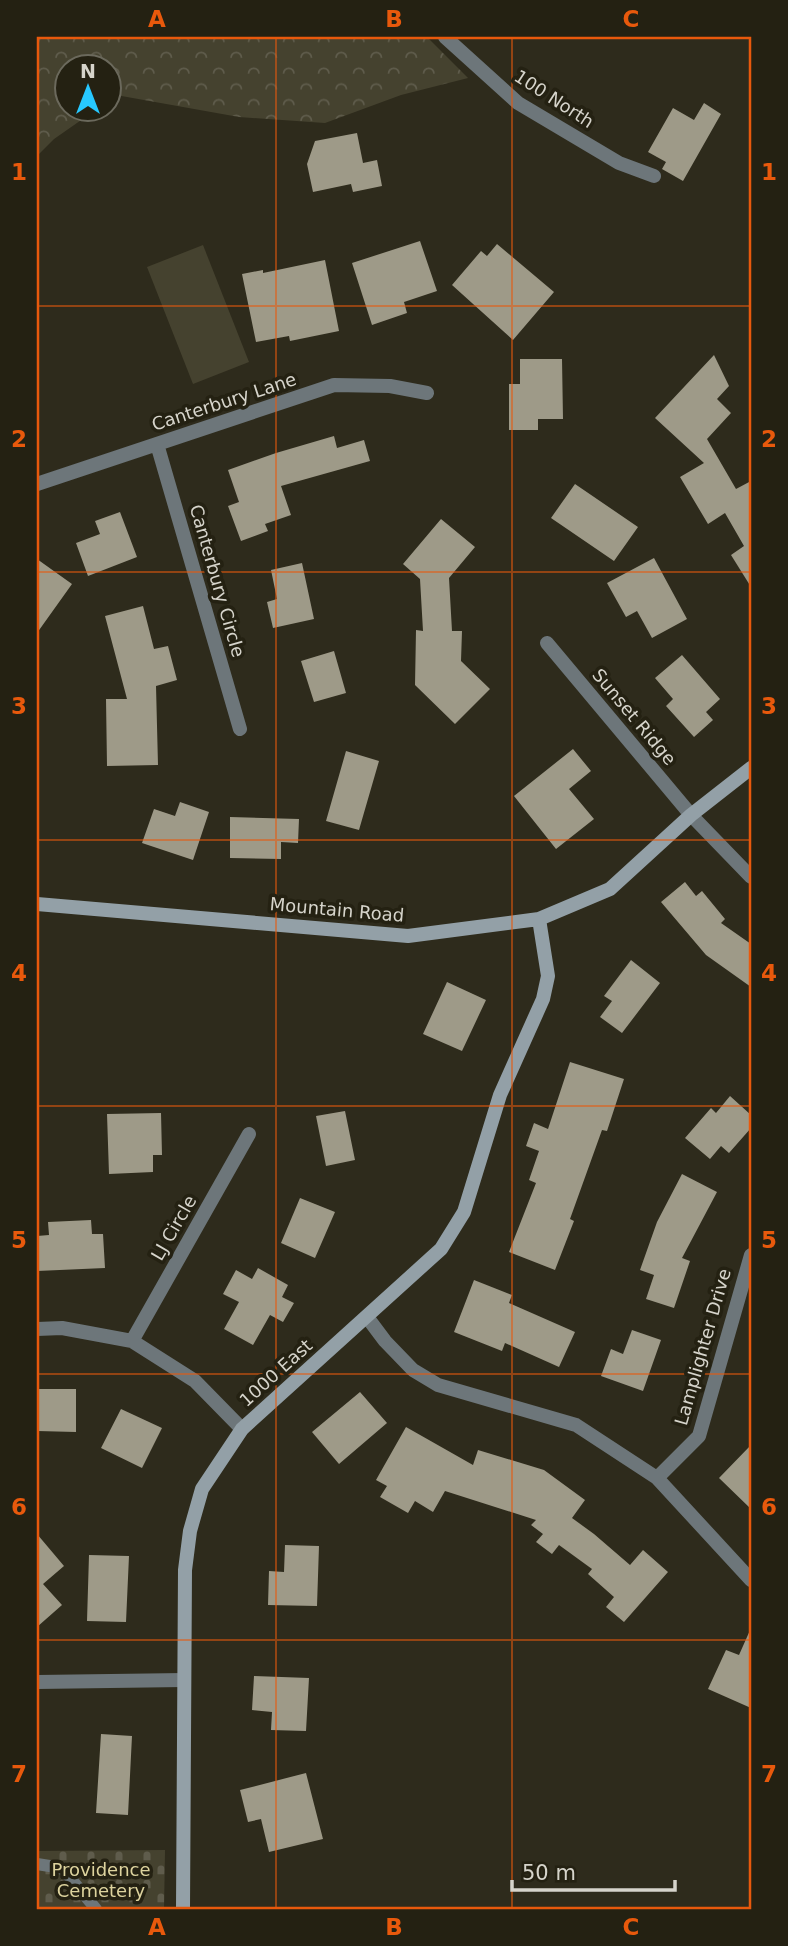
<svg xmlns="http://www.w3.org/2000/svg" width="788" height="1946" font-family="'DejaVu Sans',sans-serif">
  <defs>
    <pattern id="forest-crowns" width="20" height="18" patternUnits="userSpaceOnUse" patternTransform="scale(1.75)"><rect width="20" height="18" fill="#45422f"/><path d="M2 6a3 3 0 1 1 6 0M12 15a3 3 0 1 1 6 0" fill="none" stroke="#5f5c4c"/></pattern>
    <pattern id="cemetery-stones" width="16" height="16" patternUnits="userSpaceOnUse" patternTransform="scale(1.75)"><rect width="16" height="16" fill="#45422f"/><path d="M2 7V4a2 2 0 0 1 4 0v3zM10 15v-3a2 2 0 0 1 4 0v3z" fill="#5f5c4c"/></pattern>
  </defs>
  <rect width="100%" height="100%" fill="#2e2b1c"/>
  <!-- green -->
  <path fill="#45422f" d="M203 245 249 362 193 384 147 267Z"/>
  <!-- forest -->
  <path fill="url(#forest-crowns)" d="M37 37H427L468 78 401 95 325 123 239 117 116 95 109 100 108 66H66V108L97 109 54 139 37 156Z"/>
  <!-- cemetery -->
  <path fill="url(#cemetery-stones)" d="M165 1850 164 1909H37V1851Z"/>
  <!-- building -->
  <path fill="#9e9a88" d="M704 103 721 114 683 181 662 169 666 162 648 152 673 108 694 120Z
    M357 133 363 163 377 160 382 186 353 192 351 184 313 192 307 164 315 141Z
    M420 241 437 291 404 302 407 313 372 325 352 263Z
    M497 244 554 292 513 340 452 285 481 251 487 256Z
    M325 260 339 331 290 341 289 336 256 342 242 274 263 270V273Z
    M714 355 729 386 717 399 731 413 707 439 736 489 751 481V587L731 555 744 546 725 513 708 524 680 477 704 463 655 418Z
    M520 359H562L563 419H538V430H509V384H520Z
    M334 436 337 448 364 440 370 461 281 486 291 515 265 524 268 531 241 541 228 506 239 502 228 470 276 453Z
    M575 484 638 527 614 561 551 518Z
    M120 512 137 557 88 576 76 543 100 534 95 521Z
    M441 519 475 547 449 578 452 631H462L461 661 490 689 455 724 415 685 416 630 423 631 420 579 403 564Z
    M654 558 687 619 652 638 637 611 626 617 607 583Z
    M37 559 72 584 37 633Z
    M302 563 314 619 273 628 267 602 277 599 271 570Z
    M143 606 154 649 168 646 177 680 156 686 158 765 107 766 106 699H127L105 616Z
    M334 651 346 693 314 702 301 661Z
    M682 655 720 699 706 712 713 720 694 737 666 706 673 699 655 678Z
    M573 749 591 771 569 789 594 819 556 849 514 796Z
    M346 751 379 761 359 830 326 821Z
    M180 802 209 812 193 860 142 843 154 809 175 816Z
    M230 817 299 819 298 843 281 842V859L230 858Z
    M685 882 696 896 702 891 725 919 721 923 751 944V987L706 955 661 902Z
    M631 960 660 983 622 1033 600 1017 612 1001 604 996Z
    M447 982 486 1000 462 1051 423 1034Z
    M570 1062 624 1079 607 1131 602 1130 570 1219 574 1221 555 1270 509 1252 536 1183 529 1180 539 1151 526 1146 534 1123 548 1129Z
    M730 1096 751 1115V1128L729 1153 721 1146 710 1159 685 1138 711 1108 716 1113Z
    M345 1111 355 1160 326 1166 316 1116Z
    M161 1113 162 1155H153V1172L109 1174 107 1114Z
    M682 1174 717 1192 682 1258 690 1261 674 1308 646 1299 654 1275 640 1270 657 1222Z
    M300 1198 335 1212 315 1258 281 1243Z
    M91 1220 92 1234H103L105 1268 37 1271V1236L49 1235 48 1222Z
    M258 1268 288 1285 282 1297 294 1303 283 1322 270 1315 253 1345 224 1329 239 1302 223 1294 236 1270 252 1279Z
    M474 1280 512 1295 509 1303 575 1332 559 1367 505 1343 502 1351 454 1332Z
    M632 1330 661 1340 643 1391 601 1376 611 1349 623 1354Z
    M37 1389H76V1432L37 1431Z
    M360 1392 387 1423 339 1464 312 1432Z
    M121 1409 162 1428 142 1468 101 1448Z
    M406 1427 473 1465 478 1450 544 1470 585 1500 572 1518 594 1534 630 1565 643 1550 668 1572 624 1622 606 1607 614 1597 588 1574 592 1569 559 1545 552 1554 536 1542 543 1534 531 1525 536 1520 445 1491 433 1512 415 1501 408 1513 380 1497 387 1486 376 1480Z
    M751 1445V1509L719 1478Z
    M37 1534 64 1566 43 1584 62 1605 37 1627Z
    M285 1545 319 1546 317 1606 268 1605 269 1571 284 1572Z
    M89 1555 129 1556 126 1622 87 1621Z
    M751 1628V1708L708 1689 726 1650 739 1655Z
    M254 1676 309 1678 306 1731 271 1730 272 1712 252 1710Z
    M101 1734 132 1736 128 1815 96 1813Z
    M306 1773 323 1839 269 1852 261 1819 248 1822 240 1790Z"/>
  <g fill="none" stroke-linecap="round" stroke-linejoin="round">
    <!-- lane -->
    <path stroke="#6d767a" stroke-width="12" d="M37 1864 62 1868 96 1909"/>
    <!-- street -->
    <path stroke="#6d767a" stroke-width="14" d="M445 37 518 103 619 163 654 176
      M157 444 240 729
      M37 484 334 385 390 386 427 393
      M547 643 691 815 751 877
      M367 1317 385 1341 413 1370 438 1385 576 1425 657 1478 751 1580
      M37 1329 62 1328 132 1341 195 1381 242 1429
      M132 1341 249 1134
      M657 1478 699 1436 751 1255
      M37 1682 184 1680"/>
    <!-- secondary -->
    <path stroke="#93a0a7" stroke-width="14" d="M37 904 408 936 539 919 610 889 691 815 751 768
      M183 1909 185 1570 190 1531 202 1489 242 1429 441 1249 464 1212 500 1095 543 999 548 976 539 919"/>
  </g>
  <!-- grid -->
  <path fill="none" stroke="#e8590c" stroke-width="2" stroke-opacity="0.55" d="M276 37V1909M512 37V1909M37 306H751M37 572H751M37 840H751M37 1106H751M37 1374H751M37 1640H751"/>
  <g text-anchor="middle" stroke-width="7" stroke-linejoin="round" paint-order="stroke">
    <!-- street labels -->
    <g font-size="18" fill="#d6d4cb" stroke="#242112">
      <text transform="translate(554 99) rotate(33)" y="6">100 North</text>
      <text transform="translate(224 402) rotate(-18)" y="6">Canterbury Lane</text>
      <text transform="translate(217 581) rotate(74)" y="6">Canterbury Circle</text>
      <text transform="translate(634 717) rotate(50)" y="6">Sunset Ridge</text>
      <text transform="translate(337 910) rotate(5)" y="6">Mountain Road</text>
      <text transform="translate(174 1228) rotate(-60)" y="6">LJ Circle</text>
      <text transform="translate(703 1347) rotate(-74)" y="6">Lamplighter Drive</text>
      <text transform="translate(276 1373) rotate(-42)" y="6">1000 East</text>
    </g>
    <!-- park labels -->
    <g font-size="18" fill="#ddd39e" stroke="#242112">
      <text x="101" y="1876">Providence<tspan x="101" dy="21">Cemetery</tspan></text>
    </g>
  </g>
  <!-- border -->
  <rect width="788" height="1946" fill="none" stroke="#242112" stroke-width="77"/>
  <!-- north arrow -->
  <g transform="translate(88 88)"><circle r="33" fill="#242112" stroke="#6b695c" stroke-width="2"/>
  <path d="M0-5L12 26L0 18L-12 26Z" fill="#27c8ff"/>
  <text y="-10" font-size="19" font-weight="bold" text-anchor="middle" fill="#d6d4cb">N</text>
  </g>
  <!-- scale -->
  <path d="M512 1880v10h163v-10" fill="none" stroke="#d6d4cb" stroke-width="3.5"/>
  <text x="522" y="1880" font-size="21" fill="#d6d4cb" stroke="#242112" stroke-width="5" paint-order="stroke">50 m</text>
  <rect x="38" y="38" width="712" height="1870" fill="none" stroke="#e8590c" stroke-width="2.5"/>
  <g font-size="23" text-anchor="middle" font-weight="bold" fill="#e8590c">
    <text x="157" y="27">A</text>
    <text x="394" y="27">B</text>
    <text x="631" y="27">C</text>
    <text x="19" y="180">1</text>
    <text x="769" y="180">1</text>
    <text x="19" y="447">2</text>
    <text x="769" y="447">2</text>
    <text x="19" y="714">3</text>
    <text x="769" y="714">3</text>
    <text x="19" y="981">4</text>
    <text x="769" y="981">4</text>
    <text x="19" y="1248">5</text>
    <text x="769" y="1248">5</text>
    <text x="19" y="1515">6</text>
    <text x="769" y="1515">6</text>
    <text x="19" y="1782">7</text>
    <text x="769" y="1782">7</text>
    <text x="157" y="1935">A</text>
    <text x="394" y="1935">B</text>
    <text x="631" y="1935">C</text>
  </g>
</svg>
